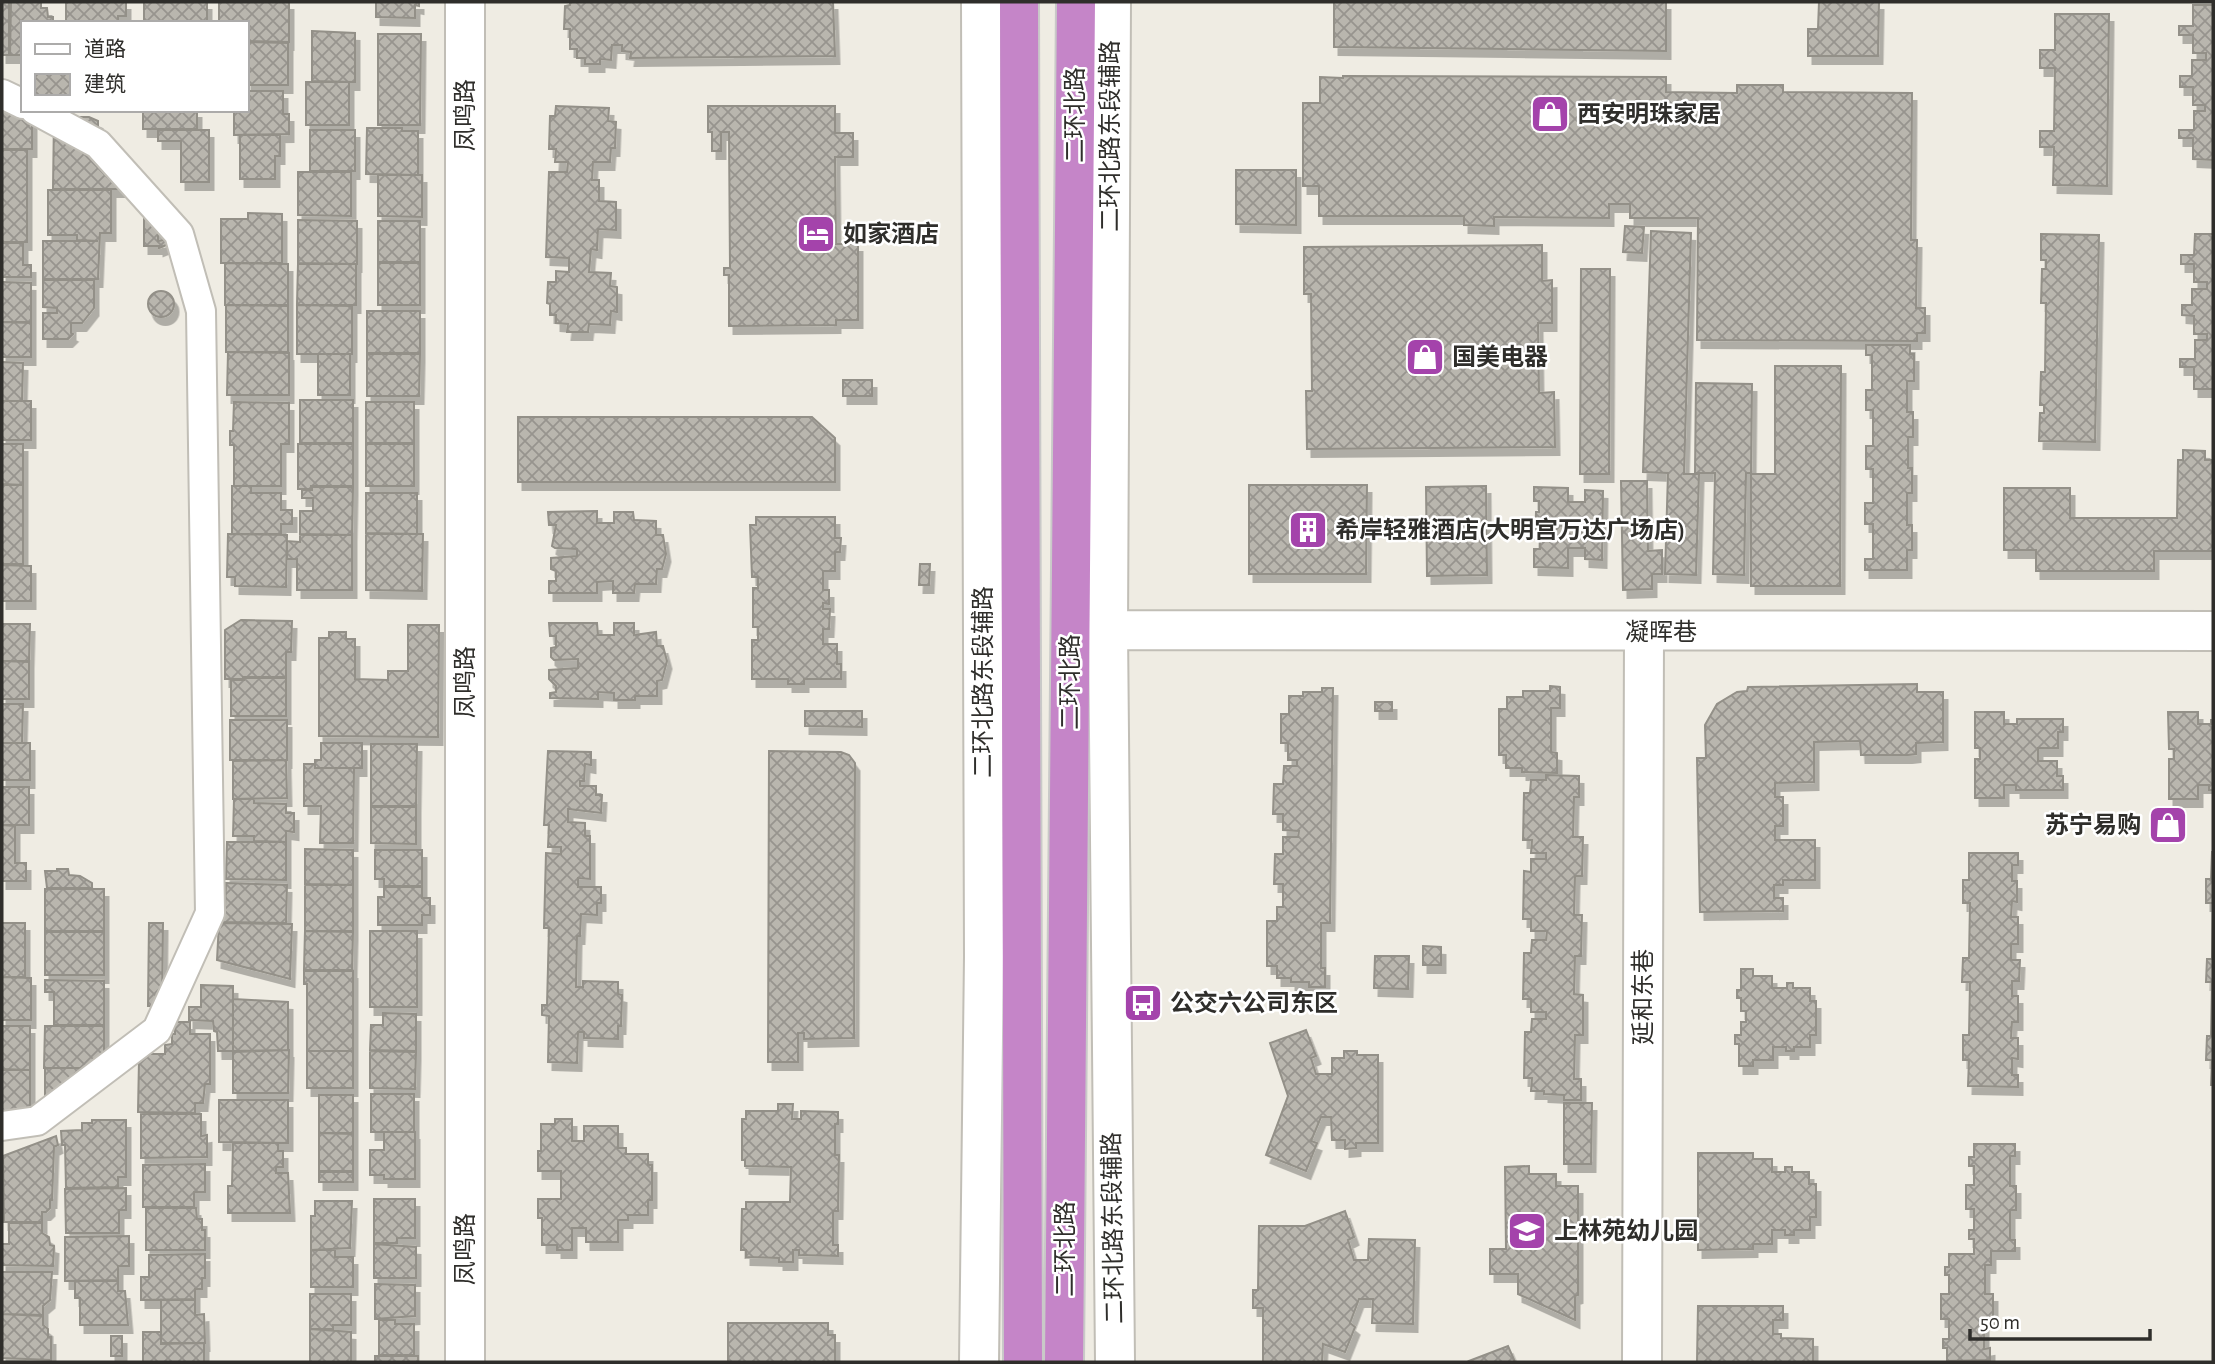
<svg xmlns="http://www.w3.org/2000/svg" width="2215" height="1364" font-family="'Alegreya Sans','Noto Sans SC',sans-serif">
  <defs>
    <pattern id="building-cross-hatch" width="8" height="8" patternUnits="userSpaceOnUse" patternTransform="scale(1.75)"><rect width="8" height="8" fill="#b9b6ae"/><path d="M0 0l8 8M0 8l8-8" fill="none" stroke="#97948e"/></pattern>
    <filter id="shadow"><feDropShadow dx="4.5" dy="8" stdDeviation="0" flood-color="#0004"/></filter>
  </defs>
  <rect width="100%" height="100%" fill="#efece3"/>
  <!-- building -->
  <path fill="url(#building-cross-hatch)" stroke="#939088" stroke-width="2" filter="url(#shadow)" d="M2 2H9V55H2Z
    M11 2H41V8H47L48 17H53V23H23V55H10Z
    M66 2H126V16H118V23H66Z
    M144 2H207V23H144Z
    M219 2H289V42L247 41V23H219Z
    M376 2H419V6L415 5V18L376 17Z
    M570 2H833L835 56 630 58 631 52 622 51V45H612L611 60 600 59V64H585V58H577V49H570V29H564L565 6 570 5Z
    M1334 2H1666V51L1334 47Z
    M1819 2H1879L1878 56H1808V29H1818Z
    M2193 5H2213V160L2193 159V138H2179V130H2194V111H2205V105H2193V87H2180V76H2192V60H2206V53H2193V35H2179V26H2193Z
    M2055 14H2109L2107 186 2053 185 2054 147H2040V131H2054L2055 68H2040V50H2055Z
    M312 31 355 33V82L312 81Z
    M378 34H421L420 125H378Z
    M247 42 288 43V85H247Z
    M1343 76 1666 77V92L1737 93V85H1783V92L1912 93 1911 240H1917L1916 308H1925V333H1917V341L1697 340 1698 218H1630V204H1609V218L1494 217V226L1464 225V216H1319V186H1303V103H1320V77L1343 78Z
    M306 82H349V125H306Z
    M2 88 32 110V149H2Z
    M247 91H283V114H289V134L234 135V110H247Z
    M556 106 609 108 608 121 616 122 615 148H611L610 162H593L592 180H599V201L616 202V230L598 229 597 250 591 249 589 272 611 273 610 286 617 287V312L611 311 610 325 589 324 588 332H567L568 324 556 323V315H550V304L547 303 548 282H556V271L569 272V258L546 257 549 172H567L568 162H555L556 149H549L550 116H555Z
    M708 106H835V133H853V157H835L836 244H858V320H836V325L729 326V275H724V268H730L729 132H721V151H712V132H708Z
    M143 110H197V129H143Z
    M54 117H89L98 121V147L122 189H53Z
    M367 128H402V131H418V175L366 174Z
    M158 130H209V182H181V141H158Z
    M310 130H355V171H310Z
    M240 135H280V156H275V179H240Z
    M2 150H27V242H2Z
    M1236 170H1296V225L1236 224Z
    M298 172H351V216L298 215Z
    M378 175H422V217L378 216Z
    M48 190H111V233H100L98 279H43V241H98L77 240V235H48Z
    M144 195 158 209V241L169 239V244L159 248V246H144Z
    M248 213 282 214V263H221V219H248Z
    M298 220 357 221V264L298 263Z
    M378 221H420V262H378Z
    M1625 226 1644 227 1642 253 1623 252Z
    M1651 231 1691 233 1684 474H1699L1696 575 1665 574 1668 473 1643 472Z
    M2041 234 2099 235 2095 442 2039 441 2040 413H2044V405H2040L2041 372H2045L2046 303H2041L2042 269H2046V260H2041Z
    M2195 234H2213V389H2194V367H2180V359H2195V340H2207V334H2194V316L2182 315V305H2192V289H2207V282H2194V264H2181V255H2194Z
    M2 243H23V265H31V277H2Z
    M1542 245V281L1552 280V323H1538L1539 393 1554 392 1555 447 1307 449 1306 391H1312L1311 294H1304V247Z
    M225 263 288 264V305H225Z
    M378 263H420V305H378Z
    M298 264H356V305H297Z
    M1581 269H1610L1609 474H1580Z
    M43 280H94V308L82 323H71V333L73 334 68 339H43V313H57V308L43 307Z
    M2 282 31 283V322H2Z
    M148 304a13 13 0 1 1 26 0a13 13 0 1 1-26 0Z
    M226 305 288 306V352H226Z
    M297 305 352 306V354H297Z
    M367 311H420V353H367Z
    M2 322 31 323V357H2Z
    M1866 345H1910V354H1914V381H1907V412H1913V437H1908V468H1912V493H1907V525H1912V550H1907V570H1865V559H1873V524H1865V503H1873V469H1866V446H1873V410H1866V390H1872V355H1866Z
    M228 352 289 353V395H227Z
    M318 354H350V395H318Z
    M367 354H420L419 396H367Z
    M2 362 23 363 22 401H2Z
    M1775 366H1841L1840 586H1751V474H1775Z
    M843 380H872V396H843Z
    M1696 383 1752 384 1751 473H1746L1744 575 1713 574 1715 473H1695Z
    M300 400H353V443H300Z
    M2 401H31V440H2Z
    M234 402 289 403V444H281V486H234V445H230V431H233Z
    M366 402H414V443H366Z
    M518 417H812L835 438V482H518Z
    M2 444H23V485L2 484Z
    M298 444H353V486H311V489H298Z
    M366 444H414V486H366Z
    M2183 450 2205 451V460H2213V551H2154V571H2036V550H2004V488H2070V518H2177L2178 460H2183Z
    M1621 481H1647L1648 551 1662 550V574H1652V589L1623 590Z
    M2 485H23V564H2Z
    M1249 485H1367L1366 574H1249Z
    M232 486H251V493H281V510H292V524H281V534H232Z
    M1486 486 1487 575 1427 576 1426 487Z
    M312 487H353L352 535 300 534V511H313V498H302V490H312Z
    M1534 487 1568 488V502H1585V490L1603 491 1602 560 1585 559V548H1568V568L1534 567V549H1540V540L1535 539 1536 512H1539V501H1534Z
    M366 493H417V534L366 533Z
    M597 511V523H614V512H633L634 520 656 521V535H663L666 554 662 569H657L656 584H635L634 593H613V581L597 582V593H549V581H556V571L551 569V558L577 556V549L555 548 552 546 556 525H549L548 512Z
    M756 517H835V538H841L840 552H835V571H823V590H829V604L823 603V609H830L829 629H823V644H837V664H841V679H804V684H788V679H752V640H758V627H753V588H758V577H752L750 525H756Z
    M228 534 287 535 286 587 235 586V577H227Z
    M366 534H423L422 591 366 590Z
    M300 535H352V590H297V559H287V541L300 542Z
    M920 564H930L929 585H919Z
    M2 565 31 566V601H2Z
    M241 620 292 621 291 652H286V677H243V679H225V630Z
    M549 623H597L598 635H614V623H634V635L656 632 657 646H663L667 661 662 680 657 681V696H635V700H614V693L598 692V699L550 698V693L556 692V686L549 679V670L578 668V659L554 660 551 657V648L556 647V636H550Z
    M2 624H30L29 661H2Z
    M408 625H439L438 737 319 736V638H329V632H346V639H355V679L388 680V671H408Z
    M2 661 29 662V699H2Z
    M244 678H286V716H231V680H244Z
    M1917 684V692H1943V742L1916 743V754L1908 755H1861L1860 741 1814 742V782L1775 783V797H1783V826H1775V840H1815V880H1783V885H1774V898H1783V911L1700 912 1697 758H1706L1705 725 1717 704 1737 692 1747 691 1748 687Z
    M1550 686 1560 687V708H1551V752L1557 753V773L1522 772V768H1506V755H1499V709H1507V697H1523V691H1550Z
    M1322 688H1333L1330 923H1321V968H1325V987H1309V982H1291V978H1277V966H1267V921H1277V907H1283V884H1274L1275 854H1283V837H1298L1299 831 1283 830V814H1273L1274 784H1283L1284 766H1297V760H1288V743H1281V714H1289V696H1303V692H1322Z
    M1375 702H1392V711H1375Z
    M2 704H23L22 743H2Z
    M805 711H862V727L805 726Z
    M1975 712H2004V724H2017V719H2063V732H2058V748H2038V761H2057V776H2063V790H2016V785H2004V798H1975V759H1980V748H1975Z
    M2168 712H2198V724H2211V720H2213V790H2209V785H2198V799H2169V759H2174V749H2169Z
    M230 720H287V760H230Z
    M2 743H30V780H2Z
    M321 743H362V768H315V760H321Z
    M371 744H417L416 806H371Z
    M548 751 591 752V765L585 764 584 781H580V786H596V795H602L601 813 568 809V822L585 823V836H590V879L578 878V887H601V903H597V915L581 914 580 936H577L576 987H583V981L618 982V994L622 995 621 1026H618V1039L584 1038V1032H578L577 1063 548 1062 549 1016 542 1015V1005H547L549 928H544L546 853 561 854V847H548L549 825H544Z
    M769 751 841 752 849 755 855 763 854 1038 804 1039V1033H798V1062H768Z
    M286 760 287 798 233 799V761Z
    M304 764H315V768H354L353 843H320L321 806H304Z
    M1546 775 1579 776V797H1574L1573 837H1583L1582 876H1575L1574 915H1582L1581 956H1575L1574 994 1583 995V1035H1575L1574 1079H1581V1100H1564V1095L1544 1094V1091H1531L1532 1078H1524L1525 1032H1531L1532 1019H1546V1012H1531V999H1523L1524 953H1531L1532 940H1546L1547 931H1531V919H1523L1524 871 1531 872V859H1546V853H1531L1532 840H1523L1524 793H1530L1531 780H1546Z
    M2 787H29V825H2Z
    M234 799H254V803L286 804V813H294V832L286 831V842L254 841V836H233Z
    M371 807H416V844L371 843Z
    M2 825 15 826V863H26V881H2Z
    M227 842H286V880L226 879Z
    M305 849 353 850V885L305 884Z
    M375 850H422V886H384V879H375Z
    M2212 852H2213V1085H2211L2212 1060H2206L2207 1036H2211L2212 982H2206L2207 959H2212L2213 903H2206V879H2211Z
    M1969 853H2018V865H2012V881H2017V902L2012 901 2011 917H2018V944H2011V960H2020L2019 981H2012V996H2018V1022H2012L2011 1038H2018V1059L2012 1058V1075H2018V1087L1968 1086 1969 1060H1963V1035H1969L1970 982H1962L1963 958H1969L1970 903H1963V880H1969Z
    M57 869H68L69 875 80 876 92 883V888H47L45 871H57Z
    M226 883 287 885 286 923 220 922 221 907H225Z
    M305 885H353V931H305Z
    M384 887H422V898H430V915H422V925H378V897H384Z
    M45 889H104V931H45Z
    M2 923H25V977H2Z
    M149 923H163L162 1006H148Z
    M219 923 292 924 290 979 217 960Z
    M305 931 353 932 352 970H304Z
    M370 931H417V1007H370Z
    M45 932H104V975H45Z
    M1423 946 1441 947V965H1423Z
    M1375 956H1409L1408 989 1374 988Z
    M1741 969H1753V976H1772V988H1787V983H1793V988H1810V1001H1816V1035H1810V1047H1794V1051H1786V1047H1773V1060H1753V1066H1739V1044H1735V1035H1741V1022H1746V1011H1741V998H1737V990H1741Z
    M304 971H353V1051H307V984H304Z
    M2 977 31 978V1020H2Z
    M45 980 104 981V1025H54V992H45Z
    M201 985 233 986V1051H218L217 1032 214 1031 213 1021 189 1020V1007H201Z
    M233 999 288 1002V1050L233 1051Z
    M383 1013 416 1014V1051L370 1050 371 1025H383Z
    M175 1022H190V1034H210V1084H205L203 1103H195V1113L138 1112 139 1060 144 1054H165V1045L172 1044V1034H175Z
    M2 1026H30V1070L2 1069Z
    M45 1026H104V1068H44Z
    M1306 1030 1316 1056 1311 1058 1316 1074H1332V1058H1344V1051H1357V1055H1378V1143H1356V1148L1345 1149V1140H1332L1331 1117H1321L1311 1141 1317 1143 1306 1171 1266 1155 1288 1096 1270 1043Z
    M289 1050 288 1093H233V1052Z
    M307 1051H353V1088H307Z
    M370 1051 416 1052 415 1089 370 1088Z
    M45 1068H96L45 1105Z
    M2 1070H30V1113L2 1129Z
    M371 1094H414V1132H371Z
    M319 1095H353V1133H319Z
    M219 1100H288V1143L219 1142Z
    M1564 1103H1592L1591 1164H1564Z
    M778 1104H793L792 1119H801V1111L838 1112V1124H835V1155H839L838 1211H833V1245H838V1256L799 1255V1250H793V1262H779V1258L746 1257V1250H741L742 1209H746V1202H790L791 1167 745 1166V1160H742V1119H746V1111H778Z
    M141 1114H201V1136L207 1135V1157L141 1158Z
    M555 1119H572V1141H584V1126H618V1148H626V1154H648V1165H652V1200H648V1215H628V1220H618V1242H586V1228H572V1250H557V1245H542V1218H538V1199H561V1171H538V1151H541V1124H555Z
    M92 1120H126V1177H118V1187L66 1188 65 1145H62L61 1131 82 1130V1123H92Z
    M384 1132H415V1179H384V1175H370V1150H384Z
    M319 1133 353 1134V1171H319Z
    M56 1136 58 1145 54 1147 52 1200H50V1208L46 1212H42V1222H4L3 1156Z
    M233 1143H278V1151H283V1167H276V1173H288L290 1213H228V1186H232Z
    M1974 1144H2015V1156H2010V1186H2016V1210H2010V1240H2015V1251H1991V1265H1985V1294H1993V1320H1984V1349L1990 1348V1360L1947 1361V1348H1943V1339H1949V1319H1941V1294H1949V1275H1945V1267H1949V1254H1974V1239H1969V1230H1974V1209H1966V1185H1974V1166H1969V1157H1974Z
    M1698 1153H1753V1159H1772V1172H1785V1167H1792V1172H1809V1184H1816V1217H1810V1230H1794V1235H1785V1230H1772V1244H1753V1249L1698 1250Z
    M205 1164V1192H194V1207H143V1165Z
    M1529 1166V1174H1556V1186H1578V1295L1575 1296V1320L1518 1294V1274H1490V1249H1506L1505 1167Z
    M319 1172H353V1182H319Z
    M126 1188V1210H119V1233H66L65 1189Z
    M374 1199H415V1238H397V1243H374Z
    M315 1201H352L350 1248 311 1250V1216H315Z
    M146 1208H196L197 1219H202V1230H205V1250H146Z
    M1345 1211 1354 1237 1348 1240 1354 1260H1368L1369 1239 1415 1240 1413 1324 1372 1323 1373 1299H1359L1350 1323 1355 1327 1345 1352 1323 1344 1322 1362H1263V1308H1253V1290H1258L1259 1226H1305Z
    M9 1223H42V1233L49 1237 50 1245 54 1246 53 1266 2 1265V1244H9Z
    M129 1236V1266H118V1280L65 1281V1237Z
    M374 1244 416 1247V1278H374Z
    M311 1250H335V1257H353V1287H311Z
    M205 1254V1278H202V1289H195V1299L141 1300V1277H149V1255Z
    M2 1272H52L50 1300 43 1306V1315L2 1314Z
    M75 1281H118V1291H125L128 1325H80V1298H75Z
    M375 1284 415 1285V1316L375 1319Z
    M310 1294H351V1325H333V1329H310Z
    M161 1300H195V1315L204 1314 205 1343H161Z
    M1698 1306H1783V1320H1773V1334H1781V1338L1813 1339V1362H1697Z
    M2 1314 43 1316V1325L48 1329V1337H51V1360L2 1358Z
    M379 1320H395V1324H414V1355H379Z
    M728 1323H828V1335H835V1362H728Z
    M310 1329 351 1332V1362H310Z
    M143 1332H161V1344L204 1343V1362H143Z
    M111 1336H122V1356H111Z
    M1508 1346 1515 1362H1470L1469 1361Z
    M375 1356H418V1362H375Z"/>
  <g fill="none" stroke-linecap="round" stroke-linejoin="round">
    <!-- street casing -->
    <g stroke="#c1beb6" stroke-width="32">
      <path id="street" d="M2 94 23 104
        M2 1126 37 1121 157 1030 210 913 201 311 179 234 98 144 35 110"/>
    </g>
    <!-- secondary casing -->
    <g stroke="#c1beb6" stroke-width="42">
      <path id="secondary" d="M1111 2 1108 630 1115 1362
        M1108 630 2213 631
        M465 1362V2
        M979 1362 984 957 981 2
        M1642 1362 1644 632"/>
    </g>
    <!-- highway casing -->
    <g stroke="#c9c9c8" stroke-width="42">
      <path id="highway" d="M1019 2 1023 1362
        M1064 1362 1076 2"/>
    </g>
    <!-- street -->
    <use href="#street" stroke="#fff" stroke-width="28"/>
    <!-- secondary -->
    <use href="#secondary" stroke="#fff" stroke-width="38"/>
    <!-- highway -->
    <use href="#highway" stroke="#c585c8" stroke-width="38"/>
  </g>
  <!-- icons -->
  <defs>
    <g id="shop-square" transform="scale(2.0125)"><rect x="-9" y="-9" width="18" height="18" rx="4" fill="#a443ab" stroke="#fff"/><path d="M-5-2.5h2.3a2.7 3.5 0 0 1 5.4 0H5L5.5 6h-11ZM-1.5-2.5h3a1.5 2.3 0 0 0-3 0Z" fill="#fff"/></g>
    <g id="hotel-square" transform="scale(2.0125)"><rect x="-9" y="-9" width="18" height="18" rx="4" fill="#a443ab" stroke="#fff"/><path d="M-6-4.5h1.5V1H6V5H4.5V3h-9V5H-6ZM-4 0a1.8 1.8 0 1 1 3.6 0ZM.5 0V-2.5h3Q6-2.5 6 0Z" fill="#fff"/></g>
    <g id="building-square" transform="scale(2.0125)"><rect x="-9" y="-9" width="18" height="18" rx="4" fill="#a443ab" stroke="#fff"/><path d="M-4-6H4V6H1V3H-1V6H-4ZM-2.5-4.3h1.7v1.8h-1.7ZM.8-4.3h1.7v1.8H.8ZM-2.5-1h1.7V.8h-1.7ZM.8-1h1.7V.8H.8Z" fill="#fff"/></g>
    <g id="bus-square" transform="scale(2.0125)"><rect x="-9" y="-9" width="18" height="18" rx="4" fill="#a443ab" stroke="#fff"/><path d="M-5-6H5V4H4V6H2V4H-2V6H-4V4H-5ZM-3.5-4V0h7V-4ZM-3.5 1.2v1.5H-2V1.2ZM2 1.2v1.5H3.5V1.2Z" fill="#fff"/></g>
    <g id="school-square" transform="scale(2.0125)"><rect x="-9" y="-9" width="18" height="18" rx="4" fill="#a443ab" stroke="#fff"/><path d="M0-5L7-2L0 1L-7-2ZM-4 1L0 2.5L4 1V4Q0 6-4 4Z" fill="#fff"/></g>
  </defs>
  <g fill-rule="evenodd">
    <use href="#shop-square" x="1550" y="114"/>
    <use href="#hotel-square" x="816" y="234"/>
    <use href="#shop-square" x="1425" y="357"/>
    <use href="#building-square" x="1308" y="530"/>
    <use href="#shop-square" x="2168" y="825"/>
    <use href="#bus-square" x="1143" y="1003"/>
    <use href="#school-square" x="1527" y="1231"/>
  </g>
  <g text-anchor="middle" stroke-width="5" stroke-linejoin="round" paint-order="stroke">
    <!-- poi labels -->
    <g font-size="24" font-weight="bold" fill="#2f2e2b" stroke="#fff" text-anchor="start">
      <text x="1577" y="122">西安明珠家居</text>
      <text x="843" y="242">如家酒店</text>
      <text x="1452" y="365">国美电器</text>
      <text x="1335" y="538">希岸轻雅酒店(大明宫万达广场店)</text>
      <text x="2141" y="833" text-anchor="end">苏宁易购</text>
      <text x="1170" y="1011">公交六公司东区</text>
      <text x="1554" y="1239">上林苑幼儿园</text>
    </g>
    <!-- street labels -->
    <g font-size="24" fill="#2f2e2b" stroke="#fff">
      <text transform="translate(465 115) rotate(-90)" y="8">凤鸣路</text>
      <text transform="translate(1075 115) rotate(-90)" y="8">二环北路</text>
      <text transform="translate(1110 136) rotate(-90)" y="8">二环北路东段辅路</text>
      <text x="1661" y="640">凝晖巷</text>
      <text transform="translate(465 682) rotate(-90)" y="8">凤鸣路</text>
      <text transform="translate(983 682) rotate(-90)" y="8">二环北路东段辅路</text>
      <text transform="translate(1070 682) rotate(-90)" y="8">二环北路</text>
      <text transform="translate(1643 997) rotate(-90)" y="8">延和东巷</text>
      <text transform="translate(1113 1228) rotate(-91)" y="8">二环北路东段辅路</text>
      <text transform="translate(465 1249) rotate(-90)" y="8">凤鸣路</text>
      <text transform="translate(1065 1249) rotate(-90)" y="8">二环北路</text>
    </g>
  </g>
  <!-- border -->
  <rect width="2215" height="1364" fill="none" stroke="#2f2e2b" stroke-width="7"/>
  <!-- legend -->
  <rect x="21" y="21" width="228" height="91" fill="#ffffff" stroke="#acabaa" stroke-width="2"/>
  <rect x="35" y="44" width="35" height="10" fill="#ffffff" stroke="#acabaa" stroke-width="2"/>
  <text x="84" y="56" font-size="21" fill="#2f2e2b">道路</text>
  <rect x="35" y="74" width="35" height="21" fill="url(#building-cross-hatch)" stroke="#acabaa" stroke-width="2"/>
  <text x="84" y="91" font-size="21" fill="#2f2e2b">建筑</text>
  <!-- scale -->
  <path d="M1970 1329v10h180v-10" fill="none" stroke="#2f2e2b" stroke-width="3.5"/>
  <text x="1980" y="1329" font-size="21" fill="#2f2e2b" stroke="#ffffff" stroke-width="5" paint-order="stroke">50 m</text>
</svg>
